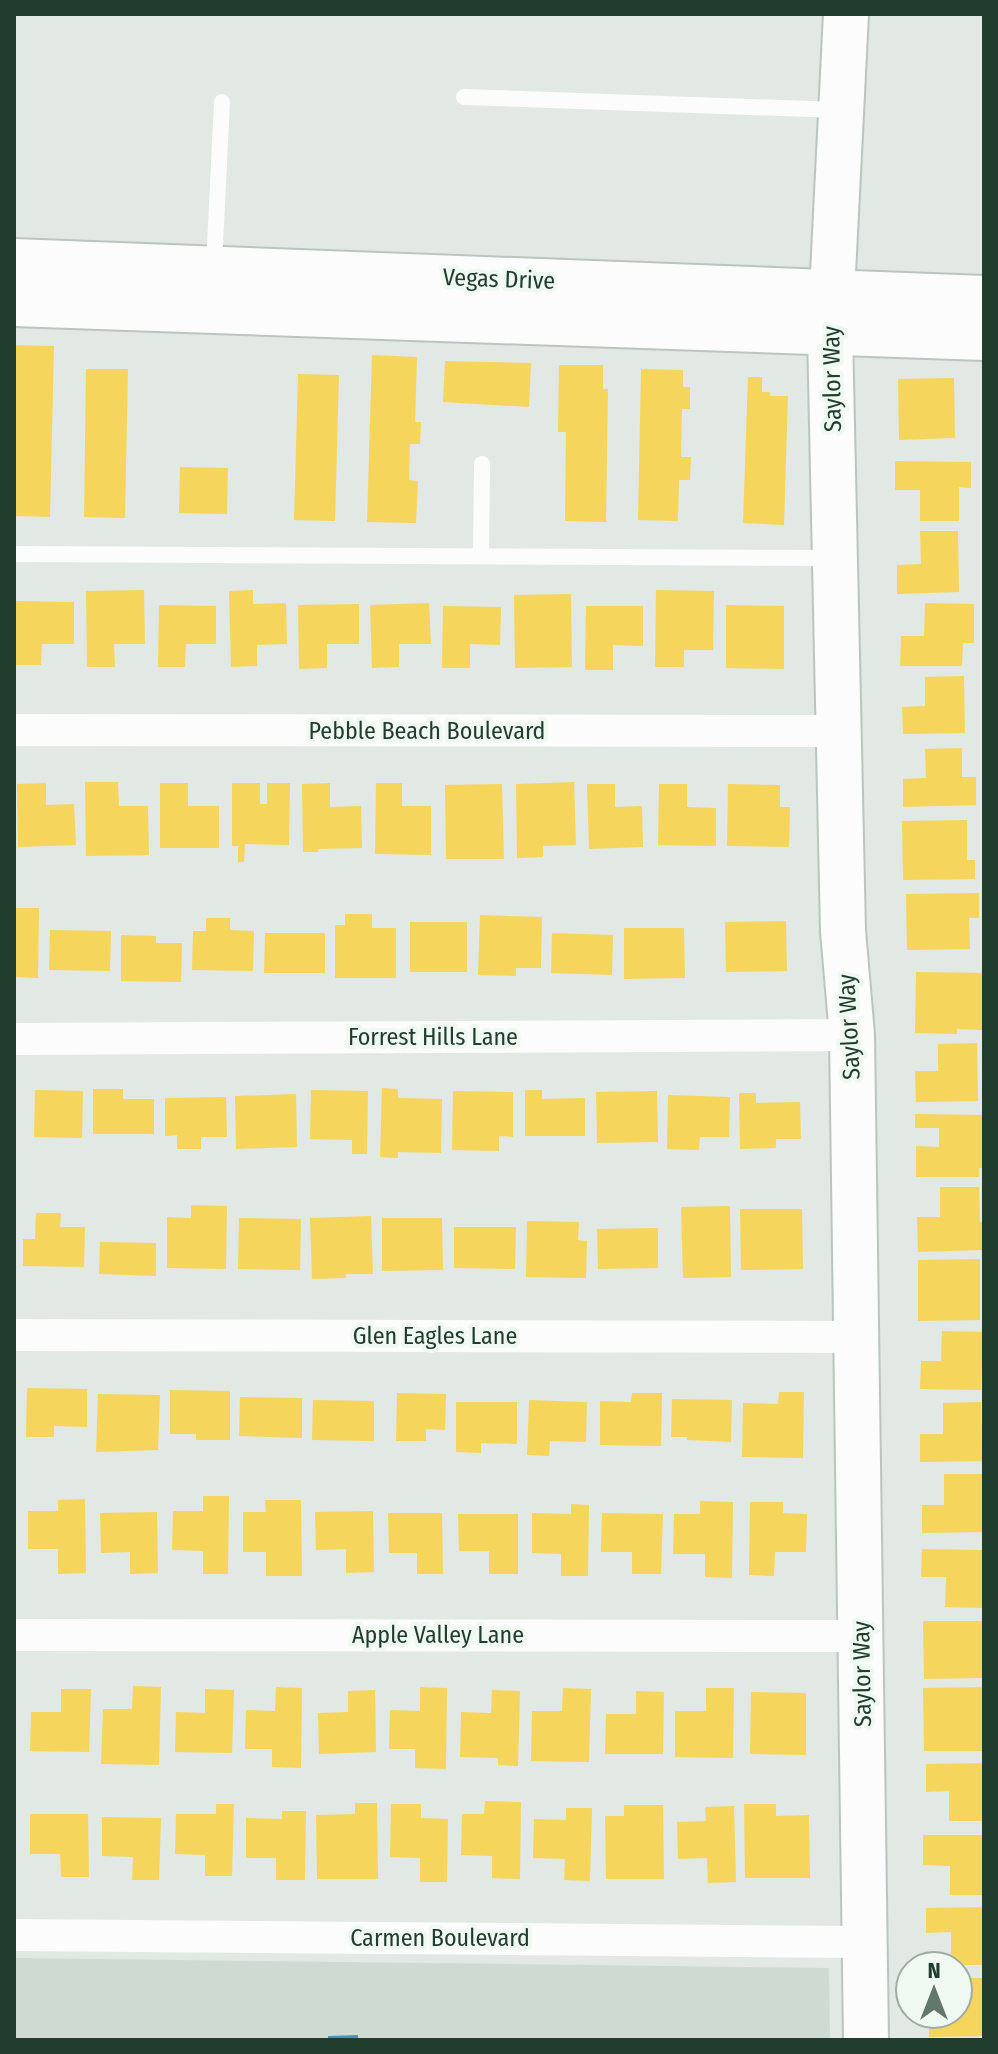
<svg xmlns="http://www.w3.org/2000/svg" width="998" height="2054" font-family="'Fira Sans Condensed',sans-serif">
  <rect width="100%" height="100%" fill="#e2e8e4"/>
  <!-- built -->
  <path fill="#cfdad3" d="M14 1958 829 1968 830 2040H14Z"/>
  <!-- homes -->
  <path fill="#f6d55c" d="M14 345 54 346 50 517 14 516Z
    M372 355 417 357 415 422H421L420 444H410L409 480 418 481 416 523 367 522Z
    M445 361 531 363 529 407 443 402Z
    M559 365H603V389H608L606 522 565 521 566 432H558Z
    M86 369H128L125 518 84 517Z
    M641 369 683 370V387H690V409H682L681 457H691L690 480H679L678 521 638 520Z
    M298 374 339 375 335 521 294 520Z
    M748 377H762V392H770V396H788L784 525 743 523Z
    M954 378 955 438 899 440 898 379Z
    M895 461 971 462V488L959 487V521H920V490H895Z
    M180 467 228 468 227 514 179 513Z
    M920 531H958L959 592 897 594V565L921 564Z
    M144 590 145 644H114L115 667H87L86 591Z
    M253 590V604L286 603 287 644 257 645V666L231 667 229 591Z
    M656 590 714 591 713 650H684V667H655Z
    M571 594 572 667 515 668 514 595Z
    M16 601 74 602V644H42L41 665H16Z
    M429 603 431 644H399V667L372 668 370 605Z
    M925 603 974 604V643H963L962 666H900L901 636H924Z
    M359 604V644H327V668L299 669 298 605Z
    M159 605 216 606V644H186L185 667H158Z
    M726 605 784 606V669L726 668Z
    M443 606 501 607 500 645 470 644V668H442Z
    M586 606H643V646L613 645V670H585Z
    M964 676 965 733 903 734 902 707 925 706V677Z
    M962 748V777H976V805L903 807V779L926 778 925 749Z
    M85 782H118L119 806H148L149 855 86 856Z
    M574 782 576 845 543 846V857L517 858 516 784Z
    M46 783V805L74 804 76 845 18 847 17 784Z
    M160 783H188V806H219V848H160Z
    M232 783H260V804H267V783H290L289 845 245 844 244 862H238V846H232Z
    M330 783V807L361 806 362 848 318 849V852H303L302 784Z
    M376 783H402V806H431V855L375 854Z
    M502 784 504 859H446L445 785Z
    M587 784H615V807L642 806 643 847 589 849Z
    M659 784H687V807L716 808V846L658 845Z
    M728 784 780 785V807H790L789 847 727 846Z
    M967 820V860H975V879L903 880 902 821Z
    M979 893V918H969L970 949 907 950 906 894Z
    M14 908H39L38 978 14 977Z
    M345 914H372V928H396V978H335V925H345Z
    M480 915 542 917 541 968H516V976L478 975Z
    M206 918H230V930L254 931 253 971 192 970 193 931H206Z
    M786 921 787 971 726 972 725 922Z
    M410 922H467V972H410Z
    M624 928H684L685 978 624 979Z
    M50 930 111 931 110 971 49 970Z
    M265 933H325V973H264Z
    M552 933 613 935 612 975 551 973Z
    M121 935 156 936V943H182L181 982 121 981Z
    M916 972 984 973V1030L957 1029V1034L915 1033Z
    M977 1043 978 1101 916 1102 915 1071H938V1044Z
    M382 1088 398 1089V1098L442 1099 441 1153 398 1152V1158L380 1157Z
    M93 1089H123V1099H154V1134H93Z
    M35 1090 83 1091 82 1138 34 1137Z
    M311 1090 368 1091 367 1154H352V1140L310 1139Z
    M525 1090H542V1099L585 1098V1136H525Z
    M453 1091 513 1092V1137L499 1136V1151L452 1150Z
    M657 1091 658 1142 597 1143 596 1092Z
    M739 1093H756V1103L800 1102 801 1139H776V1148L740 1149Z
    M296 1094 297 1147 236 1149 235 1096Z
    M668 1095 730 1097 729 1137H700L699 1150 667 1149Z
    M226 1097 227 1137H201V1149H177V1135L165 1136V1098Z
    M915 1114 984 1115V1168H979V1177H916V1146L939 1147V1128H915Z
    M940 1187H979L980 1222H984V1250L918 1252 917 1217H940Z
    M191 1205 227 1206 226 1269 167 1268V1217L191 1218Z
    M730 1206 731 1277 683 1278 681 1207Z
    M740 1209H802L803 1269 741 1270Z
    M36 1213H61L60 1227H85L84 1267 23 1266V1239H35Z
    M371 1216 373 1274H346V1278L312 1279 310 1218Z
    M239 1218 301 1219 300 1270 238 1269Z
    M382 1218H442L443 1270 382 1271Z
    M527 1221 579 1222 578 1240 587 1241 586 1278 526 1277Z
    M454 1227H516L515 1269 454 1268Z
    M658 1228V1268L598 1269 597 1229Z
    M100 1242 156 1243V1276L99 1274Z
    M980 1259V1320L918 1321V1260Z
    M942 1331 983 1332 981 1390 920 1389 921 1361H941Z
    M27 1388 87 1389V1427L54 1426V1437H26Z
    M170 1390 230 1391V1440H196V1434H170Z
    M779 1392H804L803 1458 742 1457 743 1403 778 1404Z
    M397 1393 446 1394 445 1430 426 1429V1441H396Z
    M632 1393H662L661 1446 600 1445V1401L631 1402Z
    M98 1394 160 1395 158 1450 96 1452Z
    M240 1397 302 1398V1438L239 1436Z
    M672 1399 732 1400 731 1442 687 1440V1437H671Z
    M313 1400 374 1401V1441L312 1440Z
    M529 1400 587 1402 586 1442 550 1441 549 1456 527 1455Z
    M456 1402H517V1444L481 1443V1453L456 1452Z
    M981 1402 982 1461 920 1462V1434H943V1403Z
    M944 1474H984V1532L922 1533V1505H944Z
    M203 1496H229L228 1574H203V1551L172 1550 173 1511H203Z
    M85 1499 86 1573 58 1574V1549H28V1511H58V1500Z
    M265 1500H301L302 1576H266V1552H243V1512H266Z
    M700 1501 733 1502 732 1578 705 1577V1554H673L674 1514H700Z
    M750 1502H783V1513L807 1514 806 1552H775L774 1576 749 1575Z
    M571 1504 589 1505 588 1576H561V1554L532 1553V1513L571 1514Z
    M373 1511 374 1572 346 1573V1549L316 1550 315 1512Z
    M157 1512 158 1573 130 1574V1552L101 1553 100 1513Z
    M388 1513H442L443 1574H417V1553H389Z
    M602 1513 663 1514 661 1574H632V1552H601Z
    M458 1514H518V1574H489V1551H459Z
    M922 1549 984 1550V1608L945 1607 946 1577H921Z
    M923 1621H984V1678L924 1679Z
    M133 1686 161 1687 159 1765 101 1764 103 1709H132Z
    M276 1687 302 1688 301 1768 272 1767V1749H245L246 1710 275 1711Z
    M420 1687 447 1688 446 1769 415 1768V1749H389L390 1710 420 1711Z
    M984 1687V1751H924L923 1688Z
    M563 1688 591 1689 589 1762 531 1761 532 1711H562Z
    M706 1688H734L733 1758 675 1757V1711H706Z
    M61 1689H91L89 1752 30 1751 31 1712H61Z
    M205 1689 234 1690 232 1753 175 1752 176 1712 205 1713Z
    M375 1690 376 1752 319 1754 318 1713 348 1712V1691Z
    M492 1690 520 1691 518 1766 498 1765V1758L460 1757 461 1712 491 1713Z
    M636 1691 664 1692 663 1754H605L606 1714H636Z
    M751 1692 806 1693V1755L750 1754Z
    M984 1763V1821H949V1791L926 1792V1764Z
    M485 1801 521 1802 520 1879 492 1878V1856L461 1855 462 1814H484Z
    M355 1803H377L378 1879H317L316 1815 355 1814Z
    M216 1804H234L232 1876H205V1855L175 1854 176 1814H216Z
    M391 1804H421V1818L448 1819 447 1882H420V1858L390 1857Z
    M744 1804H776V1816L809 1815 810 1878H745Z
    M624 1805H663L664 1879H606L605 1816H624Z
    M734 1806 736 1882 708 1883 707 1858 678 1859 677 1822 706 1821 705 1807Z
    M566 1808H592L590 1881 564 1880 565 1859 533 1858 534 1819 566 1820Z
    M282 1811H306L305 1880H276V1858H246V1818L282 1819Z
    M30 1814H88L89 1877H61L60 1854H30Z
    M102 1817 161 1818 159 1880H132L133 1857 102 1856Z
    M923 1835H984V1895H950V1866L923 1865Z
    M984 1907V1965H951V1932L926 1933V1908Z
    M958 1978H984V2036L929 2037V2014H958Z"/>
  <!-- schools -->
  <path fill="#4393c3" d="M358 2035V2040H328V2036Z"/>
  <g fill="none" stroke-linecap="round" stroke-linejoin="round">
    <!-- secondary casing -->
    <g stroke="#bbc5bf" stroke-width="48">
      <path id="secondary" d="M846 14 830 333 843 931 852 1035 866 2040
        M14 261 984 298
        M14 304 984 338"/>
    </g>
    <!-- lane -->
    <path stroke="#fbfcfb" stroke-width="16" d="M464 97 839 110
      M214 265 222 102
      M14 554 832 558
      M481 556 482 464"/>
    <!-- street -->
    <path stroke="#fbfcfb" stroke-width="32" d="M14 730 840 731
      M14 1039 852 1035
      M14 1335 856 1337
      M14 1635 862 1636
      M14 1935 865 1942"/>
    <!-- secondary -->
    <use href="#secondary" stroke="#fbfcfb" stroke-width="44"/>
  </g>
  <g text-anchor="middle" stroke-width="8" stroke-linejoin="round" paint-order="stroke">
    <!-- street labels -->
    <g font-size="24" fill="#1f3c2d" stroke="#f0f8f2">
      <text transform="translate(499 279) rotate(2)" y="8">Vegas Drive</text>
      <text transform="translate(832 379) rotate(-91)" y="8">Saylor Way</text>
      <text x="427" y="739">Pebble Beach Boulevard</text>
      <text transform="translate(849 1027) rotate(-93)" y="8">Saylor Way</text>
      <text x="433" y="1045">Forrest Hills Lane</text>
      <text x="435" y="1344">Glen Eagles Lane</text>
      <text x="438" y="1643">Apple Valley Lane</text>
      <text transform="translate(862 1674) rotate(-91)" y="8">Saylor Way</text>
      <text x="440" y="1946">Carmen Boulevard</text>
    </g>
  </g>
  <!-- border -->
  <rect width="998" height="2054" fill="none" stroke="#1f3c2d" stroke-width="32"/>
  <!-- north arrow -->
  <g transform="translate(934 1990)"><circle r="38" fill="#f0f8f2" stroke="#9cada3" stroke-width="2"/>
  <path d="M0-6L14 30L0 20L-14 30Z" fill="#63786d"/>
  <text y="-12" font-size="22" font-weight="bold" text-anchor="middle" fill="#1f3c2d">N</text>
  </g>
</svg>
